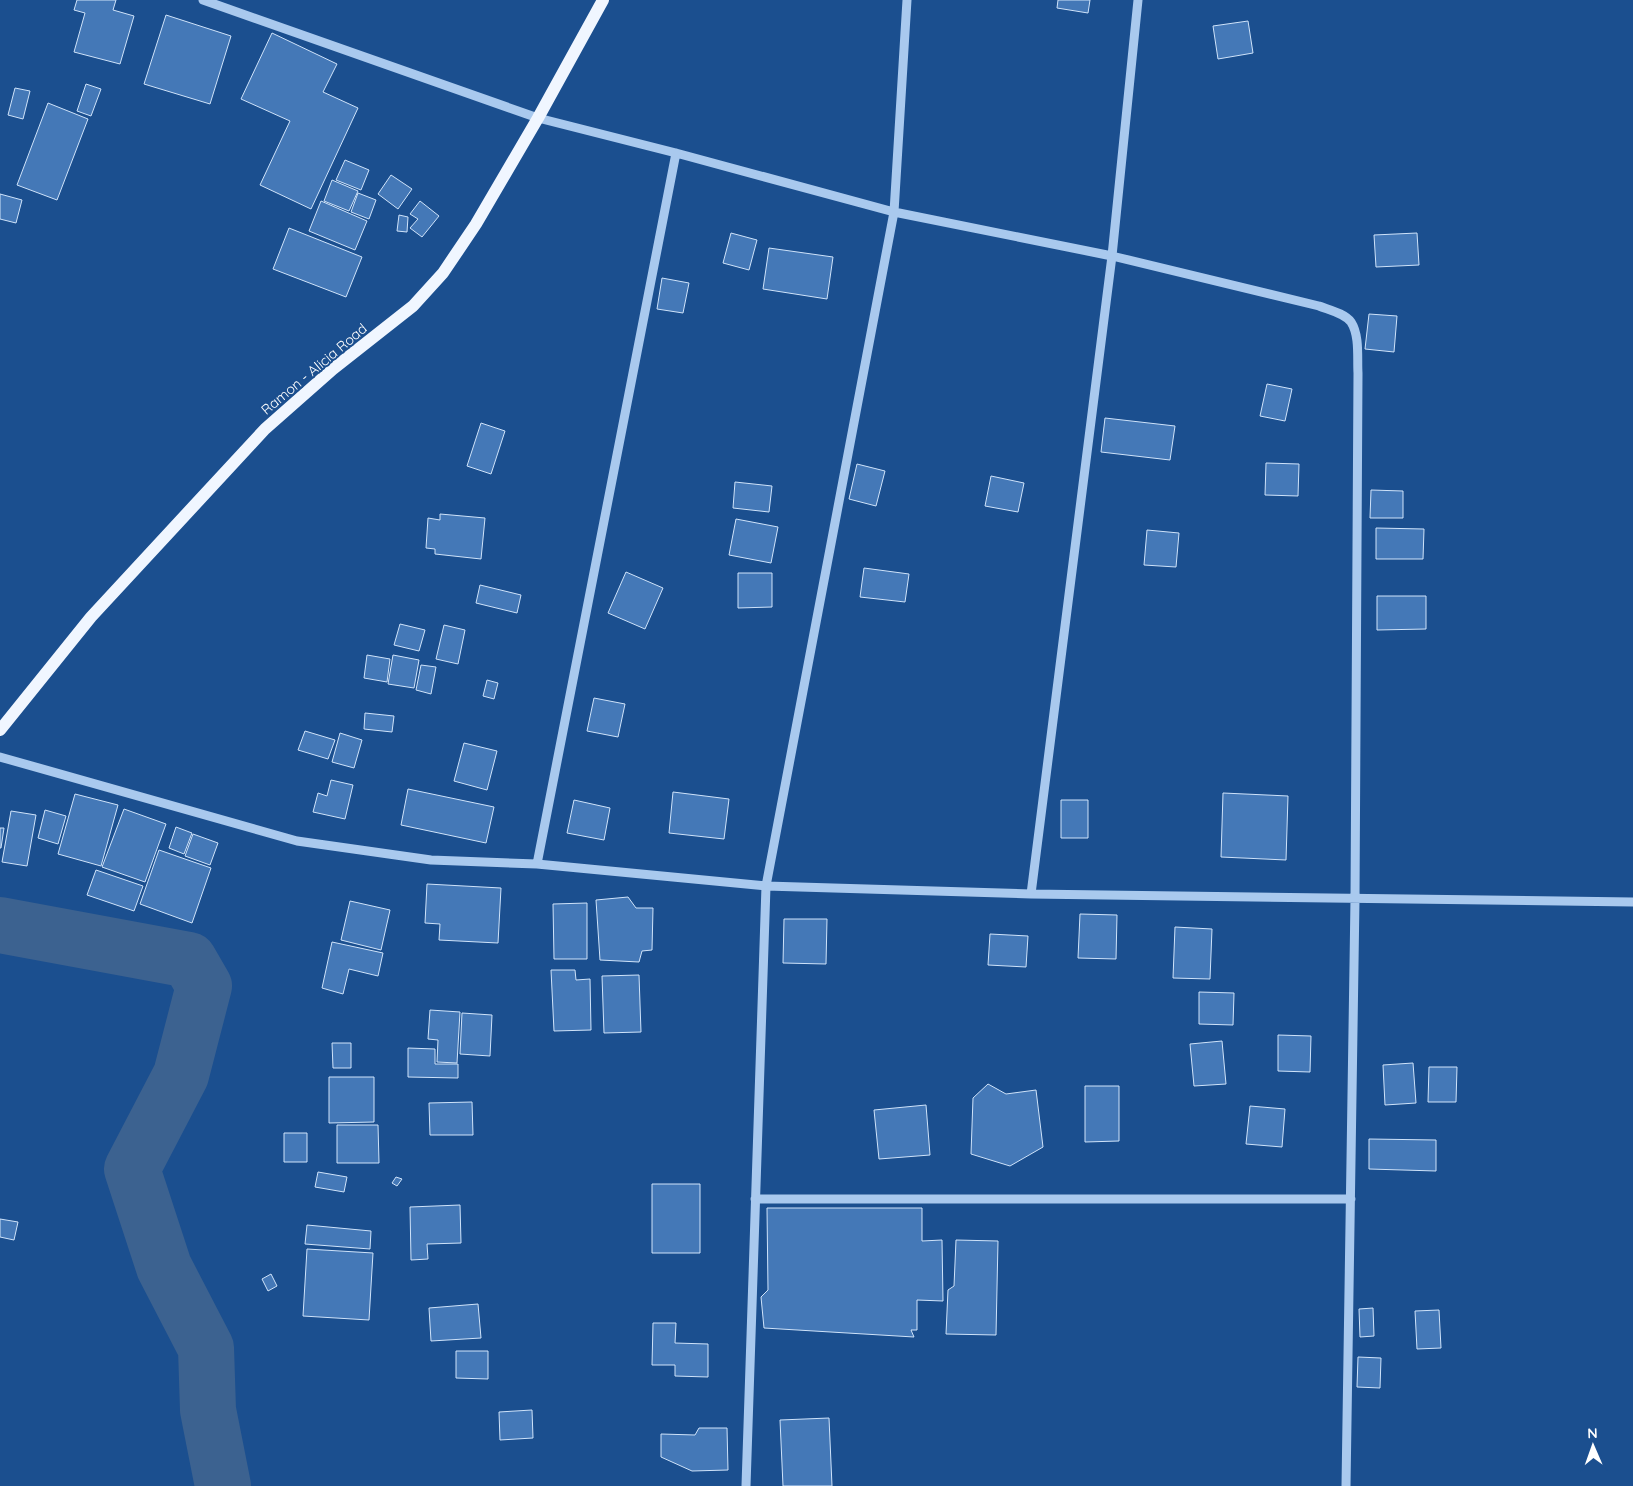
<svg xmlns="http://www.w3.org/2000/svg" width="1633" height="1486" font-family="Quicksand,sans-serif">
  <rect width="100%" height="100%" fill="#1b4f8f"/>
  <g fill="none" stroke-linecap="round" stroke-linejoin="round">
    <!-- river -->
    <path stroke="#3c6290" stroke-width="56" d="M0 925 189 960 204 986 181 1075 132 1169 164 1267 206 1348 208 1410 223 1486"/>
  </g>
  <!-- building -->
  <path fill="#4478b7" stroke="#cfe3fa" d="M77 0H116L113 10 134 16 120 64 74 52 85 13 74 10Z
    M1058 0H1090L1088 13 1057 8Z
    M166 15 231 36 210 104 144 84Z
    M1248 21 1253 53 1218 59 1213 26Z
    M272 33 337 64 323 92 358 108 311 209 260 185 290 121 241 99Z
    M86 84 101 89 91 116 77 111Z
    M15 88 30 91 23 119 8 115Z
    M48 103 88 119 57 200 17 185Z
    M345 160 369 170 361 190 336 180Z
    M391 175 412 189 398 209 378 194Z
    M332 180 358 191 349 211 324 201Z
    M358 193 376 200 369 219 351 212Z
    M0 194 22 200 16 223 0 219Z
    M321 201 367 221 355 250 309 231Z
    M420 201 439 216 422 237 410 228 418 219 410 214Z
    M399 215 408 217 407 232 397 231Z
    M289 228 362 257 346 297 273 269Z
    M731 233 757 240 749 270 723 263Z
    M1417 233 1419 265 1376 267 1374 235Z
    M769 248 833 257 827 299 763 289Z
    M662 278 689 283 683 313 657 309Z
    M1369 314 1397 316 1394 352 1365 349Z
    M1267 384 1292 389 1285 421 1260 416Z
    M1105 418 1175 426 1170 460 1101 452Z
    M481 423 505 431 491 474 467 466Z
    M1266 463 1299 464 1298 496 1265 495Z
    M857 464 885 471 876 506 849 499Z
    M991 476 1024 483 1018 512 985 506Z
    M735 482 772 486 769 512 733 508Z
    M1371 490 1403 491V518H1370Z
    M440 514 485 518 481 559 435 554V549L426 548 428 518 440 520Z
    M736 519 778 527 771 563 729 555Z
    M1376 528 1424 529 1423 559H1376Z
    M1147 530 1179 533 1176 567 1144 565Z
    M864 568 909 574 905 602 860 597Z
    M626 572 663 588 645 629 608 613Z
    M738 573H772V607L738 608Z
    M480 585 521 595 517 613 476 603Z
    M1377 596H1426V629L1377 630Z
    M400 624 425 630 419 651 394 645Z
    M444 625 465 630 458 664 436 659Z
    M367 655 390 659 387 682 364 678Z
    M393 655 419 660 414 688 388 684Z
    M421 665 436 667 431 694 416 690Z
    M487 680 498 683 494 699 483 696Z
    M594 698 625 704 618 737 587 731Z
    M365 713 394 716 392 732 364 729Z
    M305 731 335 740 328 759 298 750Z
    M340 733 362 740 354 768 332 762Z
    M464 743 497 751 487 790 454 781Z
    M331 780 353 785 345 819 313 812 318 793 327 796Z
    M408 789 494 807 486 843 401 825Z
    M673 792 729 799 724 839 669 833Z
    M1223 793 1288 796 1286 860 1221 857Z
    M75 794 118 805 101 866 58 854Z
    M574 800 610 808 604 840 567 833Z
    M1061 800H1088V838H1061Z
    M124 809 166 824 145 882 102 867Z
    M45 810 66 816 58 844 38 838Z
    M11 811 36 815 27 866 2 862Z
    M176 827 192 833 184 854 169 848Z
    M0 828H4L1 848H0Z
    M193 834 218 843 210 865 185 856Z
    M159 850 211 868 192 923 140 904Z
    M96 870 143 886 134 911 87 895Z
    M427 884 501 888 498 943 439 940 440 924 425 923Z
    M628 897 636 908H653L652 950 642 951 639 962 600 960 596 900Z
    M350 901 390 910 381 950 341 940Z
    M587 903V959H554L553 904Z
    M1080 914 1117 915 1116 959 1078 958Z
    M784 919H827L826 964 783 963Z
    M1175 927 1212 929 1210 979 1173 978Z
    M990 934 1028 936 1026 967 988 965Z
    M332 942 383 953 378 976 349 969 343 994 322 988Z
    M551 970H575L576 980 590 979 591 1030 554 1031Z
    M639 975 641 1032 604 1033 602 976Z
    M1199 992 1234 993 1233 1025 1199 1024Z
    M430 1010 460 1012 457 1063 437 1062 438 1040 428 1039Z
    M462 1013 492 1015 490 1056 460 1054Z
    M1278 1035 1311 1036 1310 1072 1278 1071Z
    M1222 1041 1226 1084 1194 1086 1190 1044Z
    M332 1043H351V1068H333Z
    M408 1048 435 1049V1064H458V1078L408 1077Z
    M1413 1063 1416 1103 1385 1105 1383 1065Z
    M1429 1067H1457L1456 1102H1428Z
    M329 1077H374V1122L329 1123Z
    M988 1084 1006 1094 1036 1090 1043 1147 1010 1166 971 1154 973 1098Z
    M1085 1086H1119V1141L1085 1142Z
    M472 1102 473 1135H430L429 1103Z
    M926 1105 930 1155 879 1159 874 1110Z
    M1250 1106 1285 1109 1282 1147 1246 1144Z
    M337 1125H378L379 1163H337Z
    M284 1133H307V1162H284Z
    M1369 1139 1436 1140V1171L1369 1169Z
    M318 1172 347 1177 344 1192 315 1187Z
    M396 1177 402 1179 397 1186 392 1183Z
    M652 1184H700V1253H652Z
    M460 1205 461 1243 427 1244 428 1259 411 1260 410 1207Z
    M767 1208H922V1241L942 1240 943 1301 917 1300V1330H911L914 1337 764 1328 761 1297 768 1290Z
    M0 1219 18 1222 14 1240 0 1237Z
    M307 1225 371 1231 370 1249 305 1244Z
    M956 1240 998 1241 996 1335 946 1334 948 1290 954 1286Z
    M307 1249 373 1253 369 1320 303 1316Z
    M271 1274 277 1286 268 1291 262 1279Z
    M478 1304 481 1338 431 1341 429 1308Z
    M1373 1308 1374 1336 1360 1337 1359 1309Z
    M1439 1310 1441 1348 1417 1349 1415 1311Z
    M653 1323H676L675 1343 708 1344V1377L675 1376V1365H652Z
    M456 1351H488V1379L456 1378Z
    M1358 1357 1381 1358 1380 1388 1357 1387Z
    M532 1410 533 1438 500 1440 499 1412Z
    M829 1418 832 1486H783L780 1420Z
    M699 1428H727L728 1470 692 1471 661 1457V1434L695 1435Z"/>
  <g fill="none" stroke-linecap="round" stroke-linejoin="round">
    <!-- minor -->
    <path stroke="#a9c9ee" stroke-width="9" d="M203 0 538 118 676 153 894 212 1112 256 1319 306C1329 310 1344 313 1351 322 1360 336 1357 358 1358 373L1355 899 1346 1486
      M0 757 297 841 431 860 537 864 766 886 1031 894 1633 902
      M537 864 676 153
      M1031 894 1112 256 1138 0
      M755 1199H1351
      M746 1486 766 886 894 212 907 0"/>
    <!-- major -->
    <path stroke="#f0f6ff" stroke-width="12" d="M0 730 91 617 265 429 333 369 413 306 443 273 476 224 538 118 603 0"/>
  </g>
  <g text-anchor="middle" stroke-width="4" stroke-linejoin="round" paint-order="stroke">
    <!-- street labels -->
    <g font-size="14" fill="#fff" stroke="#1b4f8f">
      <text transform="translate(314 369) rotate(-40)" y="5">Ramon - Alicia Road</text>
    </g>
  </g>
  <!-- north arrow -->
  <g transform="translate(1593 1446) rotate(358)" stroke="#1b4f8f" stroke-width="4" paint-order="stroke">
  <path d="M0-4L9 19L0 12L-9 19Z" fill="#ffffff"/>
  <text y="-8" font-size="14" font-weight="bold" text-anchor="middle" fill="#ffffff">N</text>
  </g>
</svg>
